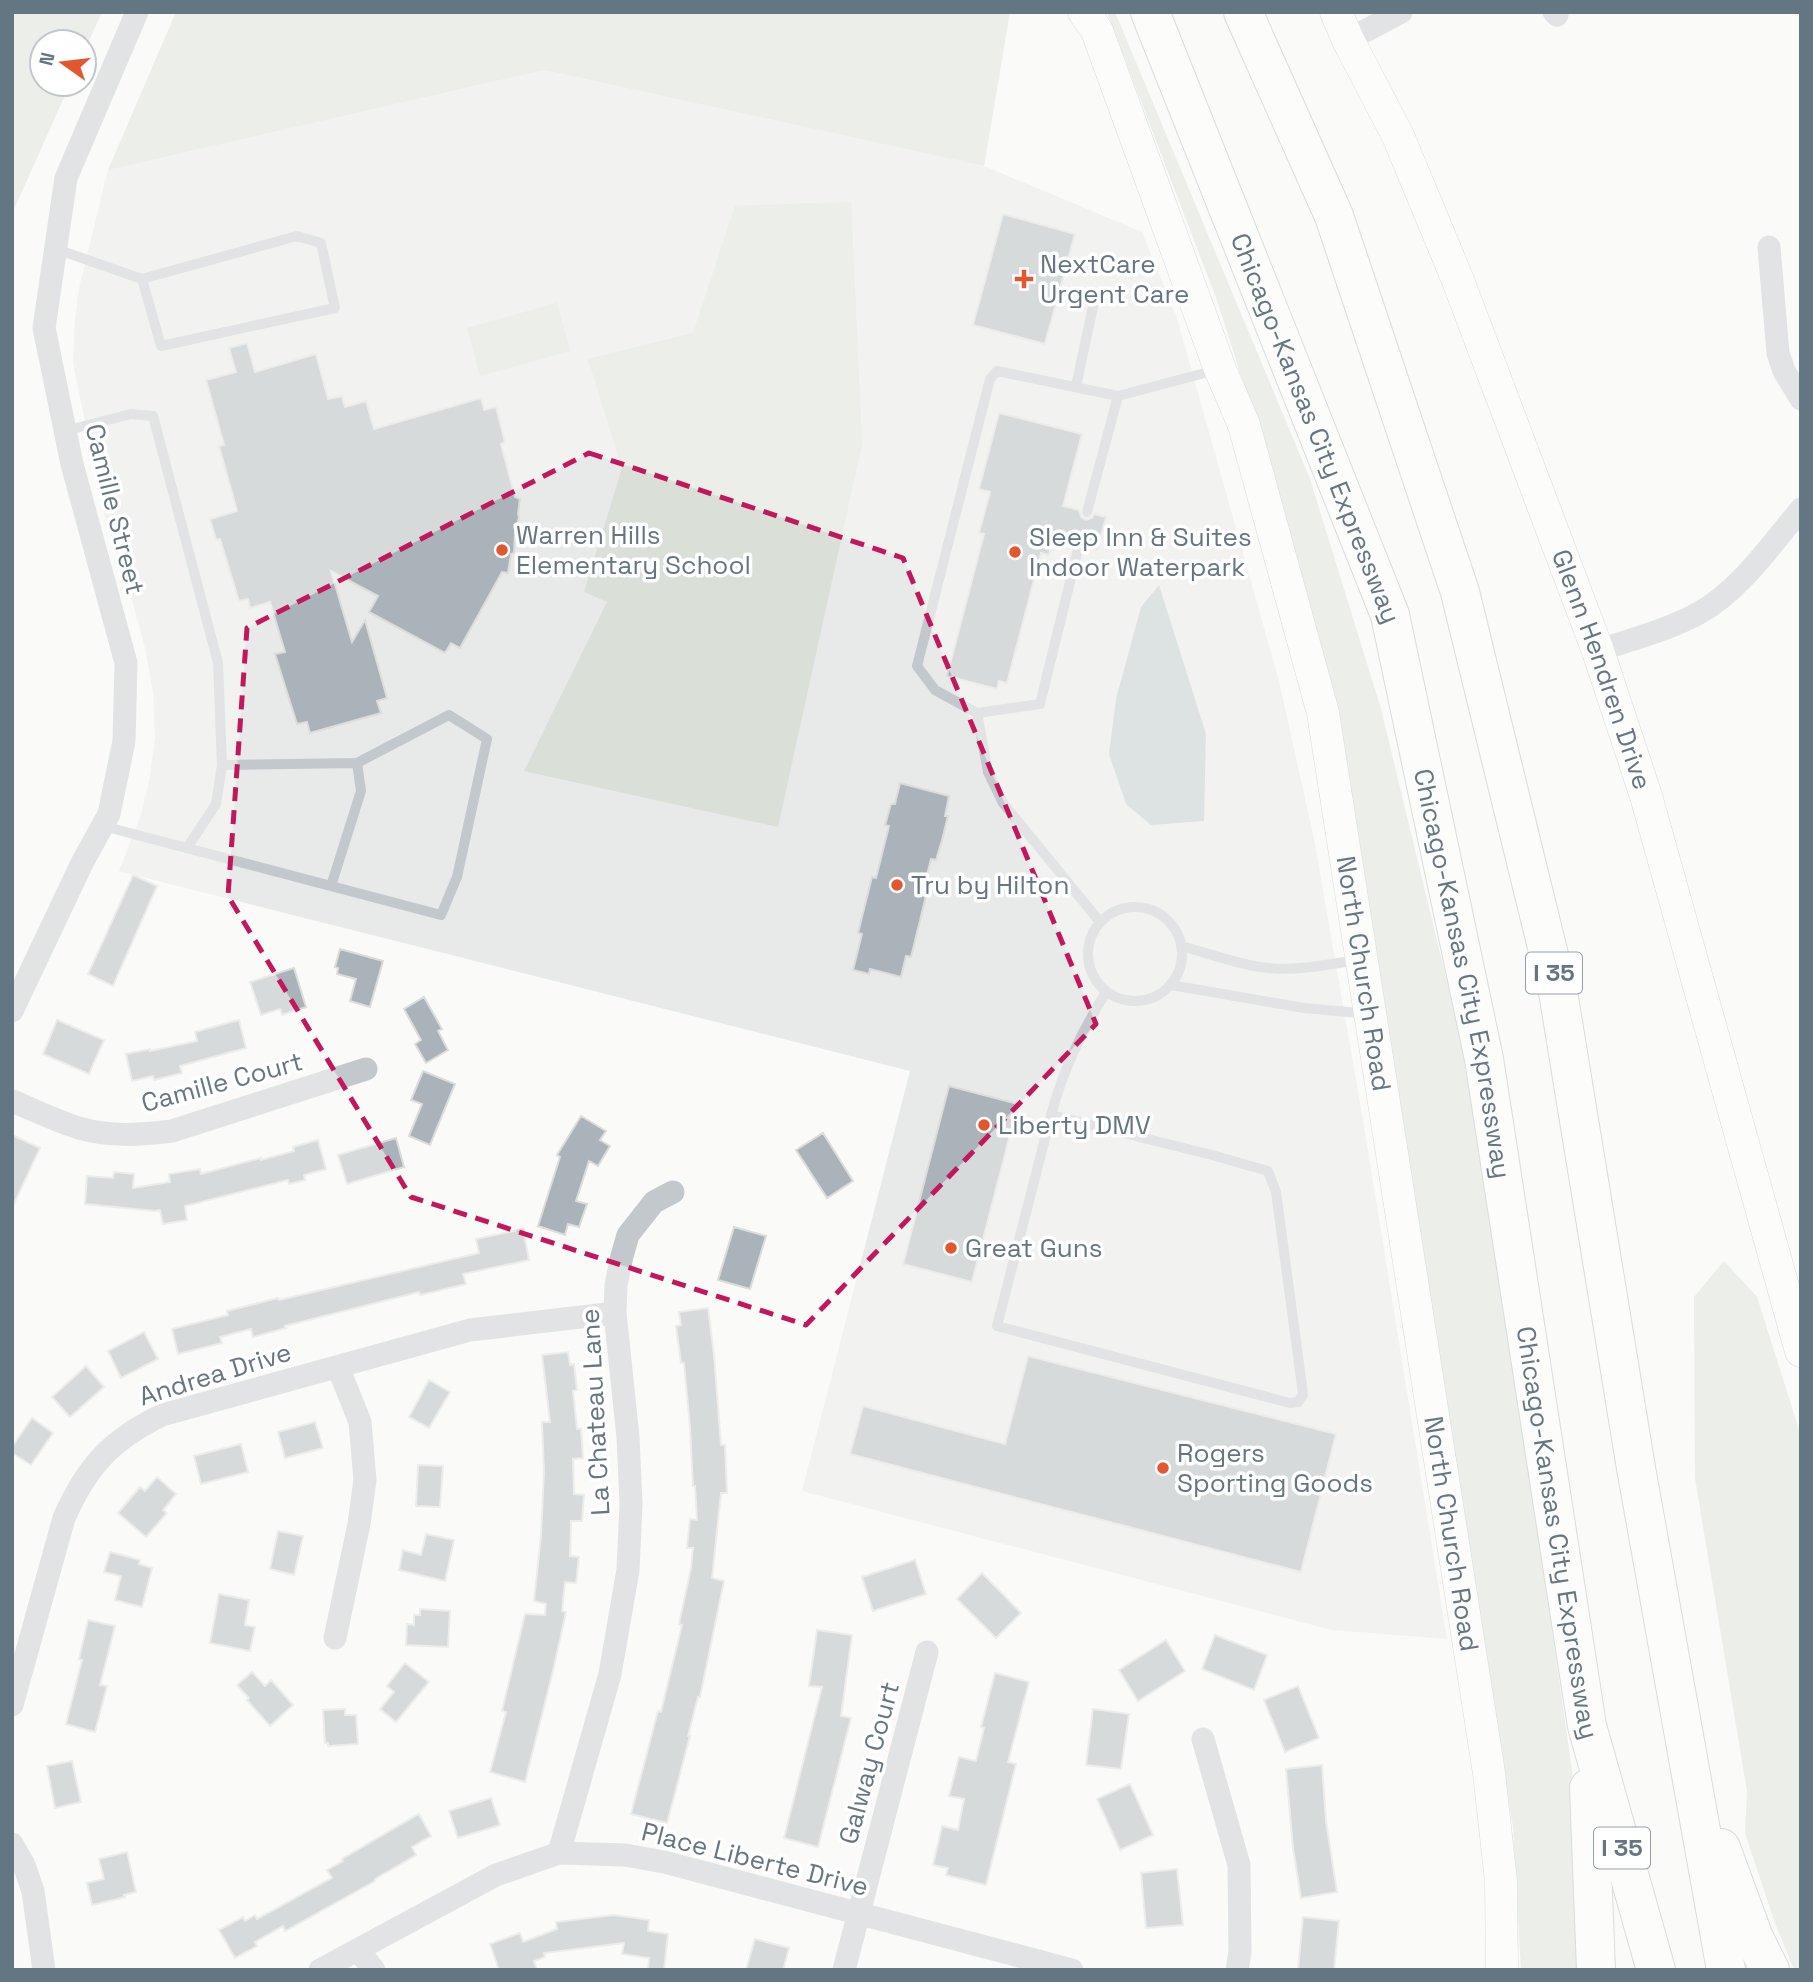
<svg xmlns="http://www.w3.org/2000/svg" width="1813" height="1982" font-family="'Space Grotesk',sans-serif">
  <rect width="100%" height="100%" fill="#fafaf8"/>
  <!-- built -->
  <path fill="#e8e9e9" d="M544 70 984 166 1142 232 1176 315 1279 681 1314 839 1362 1114 1447 1639 1332 1630 802 1491 910 1071 119 871 141 815 150 777 155 737 153 692 145 648 127 581 105 518 73 363 75 320 79 288 108 170Z"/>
  <!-- green -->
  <path fill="#dadfd7" d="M12 12H102L84 52V42H42V84H70L12 214Z
    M176 12H1010L984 166 544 70 108 170Z
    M1107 12H1115L1310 479 1381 709 1476 1102 1573 1777 1585 1970H1521L1513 1827 1349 775 1282 505 1218 303Z
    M851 202 862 444 778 827 524 771 607 602 584 592 622 468 588 359 693 333 735 206Z
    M557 303 570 351 480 376 467 328Z
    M1724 1261 1757 1297 1801 1436V1970H1794L1775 1923 1745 1833 1747 1791 1695 1478 1694 1297Z"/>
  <!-- water -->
  <path fill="#bbc7cb" d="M1159 585 1206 734 1204 821 1151 825 1126 804 1109 754 1116 699 1141 607Z"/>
  <!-- building -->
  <path fill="#aab3b9" stroke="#dcdcda" stroke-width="2" d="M1003 214 1075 234 1045 344 973 325Z
    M247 343 255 372 316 354 328 399 342 396 345 407 366 401 374 429 481 398 484 410 496 407 505 442 501 444 515 497 520 499 518 514 519 517 515 533 514 553 511 554 508 573 502 572 460 648 451 643 445 653 369 612 378 596 331 571 352 642 365 620 387 698 377 701 381 713 310 733 307 722 297 724 275 654 285 652 270 602 250 608 248 599 239 601 220 539 216 540 210 519 237 511 219 446 224 445 206 380 236 372 229 348Z
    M999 413 1082 434 1063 506 1079 510 1081 517 1086 520 1092 518 1094 514 1106 517 1097 550 1087 547 1085 540 1077 537 1071 544 1053 539 1049 555 1041 553 1007 683 999 681 997 689 947 676 984 534 979 533 990 492 979 489Z
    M900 783 949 796 945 816H948L942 840 936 860 931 859 923 891 927 892 911 957 906 956 901 977 870 969 869 974 853 970 862 934 858 933 872 877 876 878 889 826 885 825 891 804H895Z
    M133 875 157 886 113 986 88 974Z
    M340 949 383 961 370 1007 350 1001 356 979 337 974 338 968 335 967Z
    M294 968 306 1007 282 1015 280 1009 261 1015 250 982Z
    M424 997 442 1029 438 1031 448 1050 426 1063 415 1044 421 1040 404 1009Z
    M57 1020 104 1040 89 1074 43 1054Z
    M239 1020 246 1048 180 1066 182 1073 154 1080 153 1076 132 1081 126 1054 150 1049V1051L197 1041 195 1032Z
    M423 1071 455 1084 430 1145 409 1136 422 1104 411 1100Z
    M949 1086 1018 1104 972 1282 903 1264Z
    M581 1116 606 1131 600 1140 610 1146 598 1166 589 1161 576 1201 587 1204 579 1227 568 1224 565 1235 538 1226 560 1157 557 1155Z
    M823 1133 853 1181 827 1198 796 1150Z
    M12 1135 40 1148 12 1208Z
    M396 1138 404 1167 347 1184 338 1155Z
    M318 1140 326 1169 304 1175 305 1180 289 1184 288 1180 185 1206 187 1220 163 1224 160 1210 155 1211 85 1204 87 1176 113 1178 114 1172 134 1174 133 1188 170 1182 169 1174 200 1169 201 1174 261 1158V1160L294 1151 293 1147Z
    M734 1227 766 1236 750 1289 718 1280Z
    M523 1229 529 1260 463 1274 466 1284 420 1295 419 1292 285 1326 286 1328 253 1337 251 1329 220 1337 222 1343 178 1354 172 1329 228 1315 227 1311 278 1298 279 1300 479 1253 476 1239Z
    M708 1308 714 1355 721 1445H725L727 1493H721L712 1578 724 1581 700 1697H698L688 1736H690L667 1823 631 1814 658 1711 661 1712 682 1625 679 1624 691 1568 693 1548H687L690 1519 697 1520 695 1486H693L690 1427 684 1363H681L676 1326 681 1325 679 1312Z
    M144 1332 158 1359 121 1378 108 1351Z
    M568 1352 570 1365 574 1364 577 1390 573 1391 577 1429H581L583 1458 573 1459 574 1494 584 1495 582 1521H571L570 1556 579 1557 576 1583 565 1582 562 1611 566 1612 553 1671 525 1782 490 1772 506 1712 502 1711 525 1614 545 1615 546 1604 534 1601 541 1536 544 1471 542 1422H550L542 1355Z
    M1028 1356 1336 1434 1301 1572 850 1454 863 1406 1005 1444Z
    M86 1366 104 1387 70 1417 52 1397Z
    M429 1380 450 1392 429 1428 409 1417Z
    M32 1418 53 1433 31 1465 12 1453V1447Z
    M315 1422 323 1448 285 1458 278 1432Z
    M241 1444 248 1472 201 1484 194 1456Z
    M418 1465 443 1466 440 1507 416 1506Z
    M157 1477 176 1494 163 1510 167 1513 146 1537 118 1513 140 1487 145 1491Z
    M278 1531 303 1536 294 1575 270 1569Z
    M426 1534 454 1540 445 1581 399 1570 403 1550 421 1555Z
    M110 1552 140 1560 139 1564 152 1568 142 1607 115 1600 121 1576 104 1572Z
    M915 1560 926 1594 873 1611 862 1577Z
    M982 1573 1021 1613 996 1638 957 1599Z
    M219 1594 249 1600 245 1625 255 1627 250 1651 210 1643Z
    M420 1609 450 1611 448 1647 406 1645 407 1624 414 1625V1615H420Z
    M88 1620 115 1626 100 1685 107 1686 95 1732 66 1724 82 1660 79 1659Z
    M817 1630 852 1635 841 1716 851 1718 818 1847 784 1838 822 1687 809 1686Z
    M1215 1635 1267 1655 1254 1690 1202 1669Z
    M1166 1640 1185 1671 1138 1701 1119 1670Z
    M405 1663 429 1682 396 1722 380 1709 394 1692 387 1686Z
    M252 1672 265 1686 271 1680 293 1705 270 1726 247 1700 249 1698 237 1685Z
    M995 1673 1029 1682 1008 1762 1016 1764 986 1885 946 1875 948 1868 933 1865 942 1826 958 1830 964 1799 949 1796 959 1757 976 1761 984 1728 981 1727Z
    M1298 1686 1319 1738 1285 1752 1264 1700Z
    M345 1709V1715H356L358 1744 328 1746V1743H325L323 1710Z
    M1093 1709 1129 1714 1121 1769 1086 1765Z
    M72 1761 81 1802 55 1808 47 1766Z
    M1322 1765 1326 1821 1337 1892 1301 1898 1293 1848 1286 1769Z
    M1130 1784 1153 1835 1120 1850 1097 1799Z
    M491 1798 500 1825 458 1838 449 1811Z
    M419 1814 431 1836 412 1847 416 1855 375 1879V1881L285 1931 283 1926 255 1942 257 1946 235 1958 219 1930 243 1917 245 1921 255 1915 257 1919 332 1878 327 1870 343 1861 342 1859Z
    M127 1852 136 1892 124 1895 125 1897 92 1905 87 1883 104 1879 99 1859Z
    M1177 1869 1183 1925 1146 1928 1141 1873Z
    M614 1915 649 1920 648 1931 668 1934 664 1970H648L649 1958 622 1954 624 1943 544 1953 545 1957 534 1961 537 1970H499L490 1944 520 1933 523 1942 557 1929 556 1922Z
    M1303 1917 1339 1921 1334 1970H1298Z
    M755 1939 789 1948 783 1970H746Z"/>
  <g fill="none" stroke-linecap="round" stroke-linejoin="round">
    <!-- secondary casing -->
    <g stroke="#b3babf" stroke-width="33">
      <g id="secondary">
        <path id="s1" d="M1084 12 1097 31 1220 369 1244 425 1323 713 1489 1773 1501 1881 1502 1970"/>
        <path id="s2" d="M1336 12 1348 40 1398 136 1457 278 1598 651 1646 796 1801 1351"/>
      </g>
    </g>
    <!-- highway casing -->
    <g stroke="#b4b9bd" stroke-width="40">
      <g id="highway">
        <path id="s3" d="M1150 12 1390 615 1484 1059 1587 1726 1656 1970"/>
        <path d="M1243 12 1334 216 1460 592 1558 992 1636 1468 1726 1970"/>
        <path d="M1589 1788 1596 1970"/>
        <path d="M1721 1848 1754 1938 1770 1970"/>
      </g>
    </g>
    <!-- lane -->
    <path stroke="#c3c8cc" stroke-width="10" d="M56 249 142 279 161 346 335 308 321 243 297 236 142 279
      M1076 386 1096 293
      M65 431 131 414 153 416 218 663 222 765
      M1087 512 1118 396
      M1079 545 1040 704 977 713 988 772 1003 803 1100 922
      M977 713 935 690 917 666 990 379 997 371 1118 396 1216 370
      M103 826 441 915 457 877 487 739 449 715 357 763 222 765 216 804 187 848
      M331 886 361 791 357 763
      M1088 954a47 47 0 1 1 94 0a47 47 0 1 1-94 0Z
      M1181 946C1207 953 1234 963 1260 967 1292 972 1326 965 1357 960
      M1171 985 1304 1008 1369 1014
      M1051 1115 1212 1155 1268 1171 1276 1192 1302 1386 1303 1395 1298 1402 1290 1403 997 1326 1051 1115C1064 1068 1081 1033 1106 992"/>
    <!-- street -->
    <path stroke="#c3c8cc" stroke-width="23" d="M1554 12 1557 15
      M1348 40 1401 12
      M1769 247 1778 353 1784 371 1801 399
      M1598 651C1629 640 1671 629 1699 613 1739 591 1772 544 1801 509
      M12 1011 82 863 109 814 124 741 126 663 72 464 44 328 66 178 137 12
      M12 1101C34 1110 56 1121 79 1128 109 1137 141 1135 172 1131L366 1069
      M335 1638 359 1524 365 1480 360 1422 338 1367
      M12 1705 64 1518C87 1466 111 1440 162 1415L470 1330 615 1313
      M1203 1739 1239 1865 1240 1952 1237 1970
      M12 1844 24 1865 33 1891 44 1970
      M559 1853 610 1674 628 1570 631 1504 628 1437 615 1313 616 1285 622 1256 628 1235 654 1202 673 1192
      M358 1950 374 1970
      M320 1970 496 1875 559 1853 625 1855 664 1862 1072 1970
      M844 1970 927 1652"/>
    <!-- secondary -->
    <use href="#secondary" stroke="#fff" stroke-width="32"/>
    <!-- highway -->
    <use href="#highway" stroke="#fff" stroke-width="38"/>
  </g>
  <!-- marked area -->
  <path d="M0 0H1813V1982H0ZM589 453 903 558 1096 1024 806 1325 411 1197 228 896 247 628Z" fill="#fafaf8" fill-opacity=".55" fill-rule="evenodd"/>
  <path fill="none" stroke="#c2185b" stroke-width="5" stroke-dasharray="14 9" stroke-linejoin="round" d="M589 453 903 558 1096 1024 806 1325 411 1197 228 896 247 628Z"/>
  <!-- markers -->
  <g fill="#e4572e" stroke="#fff" stroke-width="2.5">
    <path d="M1020.5 268.5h7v7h7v7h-7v7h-7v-7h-7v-7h7z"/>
    <circle cx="502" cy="550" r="7"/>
    <circle cx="1015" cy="552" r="7"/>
    <circle cx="897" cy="885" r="7"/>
    <circle cx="984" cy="1125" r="7"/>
    <circle cx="951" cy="1248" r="7"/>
    <circle cx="1163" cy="1468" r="7"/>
  </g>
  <g text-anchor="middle" stroke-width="7" stroke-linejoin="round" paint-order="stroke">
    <!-- shield labels -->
    <g fill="#fff" stroke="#939fa8" stroke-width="2">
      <rect x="1526" y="952.5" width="56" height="41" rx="5"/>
      <rect x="1594" y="1827.5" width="56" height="41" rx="5"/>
    </g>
    <g font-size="24" font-weight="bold" fill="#657683">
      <text x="1554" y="981">I 35</text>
      <text x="1622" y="1856">I 35</text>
    </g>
    <!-- poi labels -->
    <g font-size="26" fill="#657683" stroke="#fff" text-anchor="start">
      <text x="1040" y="273">NextCare<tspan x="1040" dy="30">Urgent Care</tspan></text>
      <text x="516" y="544">Warren Hills<tspan x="516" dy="30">Elementary School</tspan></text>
      <text x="1029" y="546">Sleep Inn &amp; Suites<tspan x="1029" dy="30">Indoor Waterpark</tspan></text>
      <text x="911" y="894">Tru by Hilton</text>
      <text x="998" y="1134">Liberty DMV</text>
      <text x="965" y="1257">Great Guns</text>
      <text x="1177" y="1462">Rogers<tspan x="1177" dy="30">Sporting Goods</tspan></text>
    </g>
    <!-- street labels -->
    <g font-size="26" fill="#657683" stroke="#fff">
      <text dy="9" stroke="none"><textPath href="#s3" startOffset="448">Chicago-Kansas City Expressway</textPath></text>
      <text transform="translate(115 509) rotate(76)" y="9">Camille Street</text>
      <text dy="9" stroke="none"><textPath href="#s2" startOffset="710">Glenn Hendren Drive</textPath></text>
      <text dy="9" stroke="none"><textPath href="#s1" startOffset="1006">North Church Road</textPath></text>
      <text dy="9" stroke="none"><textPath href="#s3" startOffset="1015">Chicago-Kansas City Expressway</textPath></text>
      <text transform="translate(222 1082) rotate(-15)" y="9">Camille Court</text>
      <text transform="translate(215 1374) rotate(-17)" y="9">Andrea Drive</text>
      <text transform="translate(595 1412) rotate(-93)" y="9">La Chateau Lane</text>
      <text dy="9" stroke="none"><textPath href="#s3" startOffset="1582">Chicago-Kansas City Expressway</textPath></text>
      <text dy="9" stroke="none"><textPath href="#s1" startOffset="1573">North Church Road</textPath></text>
      <text transform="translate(869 1763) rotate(-75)" y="9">Galway Court</text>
      <text transform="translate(755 1859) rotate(14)" y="9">Place Liberte Drive</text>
    </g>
  </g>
  <!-- border -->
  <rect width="1813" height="1982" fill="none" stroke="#657683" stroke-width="28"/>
  <!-- north arrow -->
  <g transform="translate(63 63) rotate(284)"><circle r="33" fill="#ffffff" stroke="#c1c8cd" stroke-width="2"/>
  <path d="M0-5L12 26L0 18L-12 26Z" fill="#e4572e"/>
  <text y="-10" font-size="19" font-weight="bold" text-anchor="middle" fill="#657683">N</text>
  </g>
</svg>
